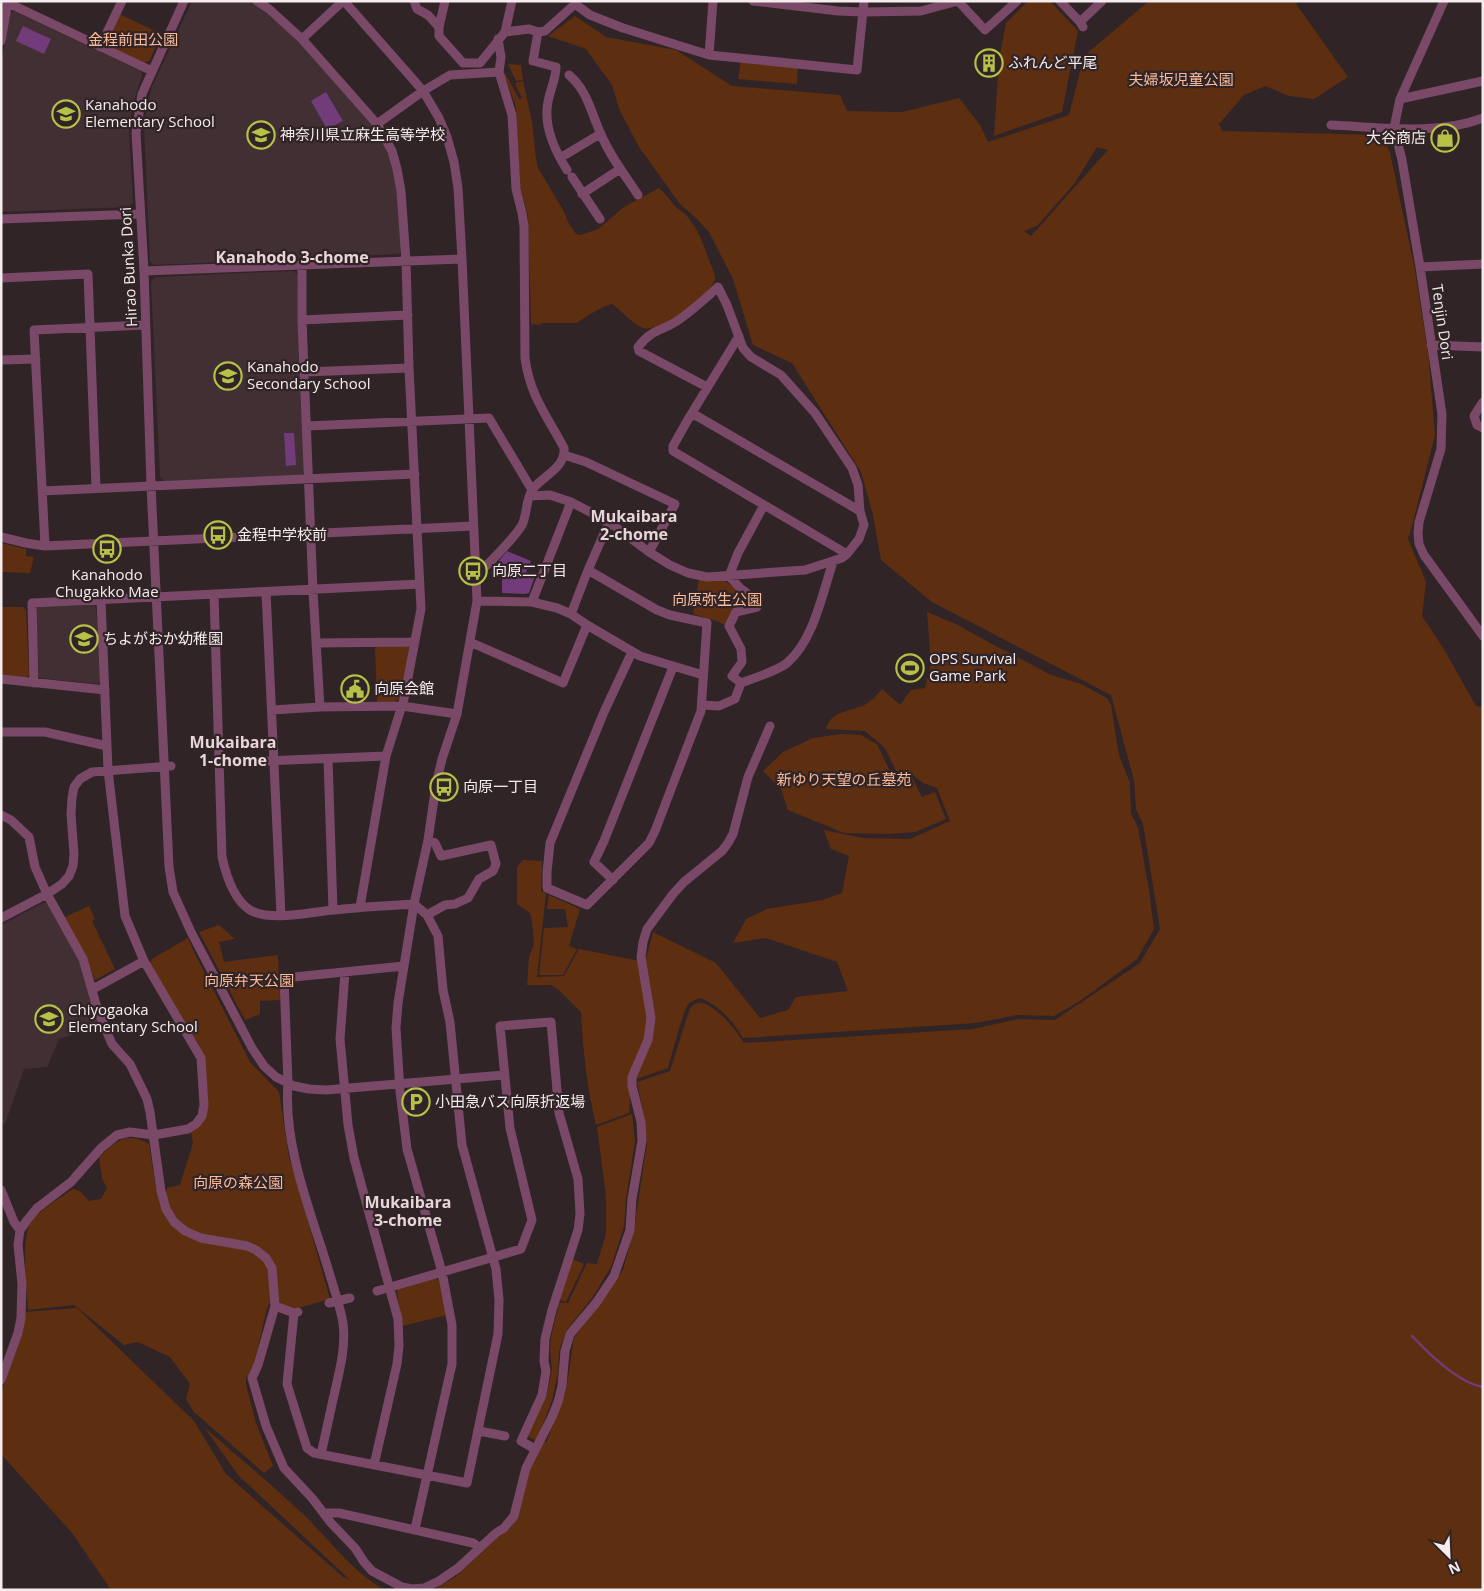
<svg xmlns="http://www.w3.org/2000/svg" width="1484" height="1591" font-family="'Open Sans','Noto Sans JP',sans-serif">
  <rect width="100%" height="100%" fill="#312427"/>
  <!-- built -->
  <path fill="#422f33" d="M192 1H250L263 10 294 36 371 121 388 153 400 193 402 252 399 254 154 265 150 261 144 123 151 89Z
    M14 11 141 71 142 75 132 107 129 130 133 203 128 207 1 212V65L10 13Z
    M293 271 297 274 306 470 301 475 164 481 160 476 151 282 155 277Z
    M93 604 96 608 101 681 97 684 40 678 39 676 36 610 39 607Z
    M43 903H49L79 961 100 1026 59 1039 47 1067 24 1069 5 1124 1 1123V925Z"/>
  <!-- green -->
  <path fill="#5e2e11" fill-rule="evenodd" d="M1028 1H1050L1078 31 1062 112 994 136 999 60 1006 23Z
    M1149 1H1297L1296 4 1348 77 1314 99 1289 96 1265 86 1244 95 1219 124 1222 131 1382 135 1390 153 1414 265 1428 353 1435 435 1413 522 1408 539 1426 582 1422 616 1445 651 1476 706 1483 707V1235L1480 1242 1483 1237V1590H433L455 1577 496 1539 510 1529 517 1516 529 1472 540 1443 527 1436 547 1394 552 1370 550 1351 551 1337 559 1303H568L587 1263 597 1264 606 1234V1196L597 1127 632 1114 635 1141 626 1199 624 1226 611 1267 592 1298 566 1331 559 1351 558 1373 552 1400 539 1435 546 1443 566 1391 574 1338 623 1270 634 1229 647 1143 643 1111 637 1082 670 1071 688 1014C689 1011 690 1008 692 1006 708 992 737 1032 744 1043L973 1029 1018 1019 1055 1020 1140 963 1160 929 1143 824 1136 809 1134 780 1111 695 932 602 881 560 873 515 861 472 792 363 753 345 733 279 709 232 696 218 680 204 639 147 620 111 612 85 586 49 548 36 575 16 606 37 676 50 732 86 840 95 847 111 902 112 959 98 980 125 988 142 1069 115 1084 56ZM1097 147 1108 150 1031 236 1024 231 1037 226 1074 184Z
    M119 14 162 34 149 61 144 63 109 47 106 41Z
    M741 59 798 67 797 84 738 79Z
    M508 64 521 65 523 80 516 81Z
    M505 73 519 99 522 98 515 83 523 81 532 122 536 159 538 168 563 210 569 224 576 234 581 235 598 229 624 207 659 188C666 194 671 202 677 208 680 211 684 213 686 215 697 227 704 245 709 260 711 265 715 273 715 278 715 294 657 334 643 328 631 323 622 311 612 304 605 305 583 318 577 323H542L539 325 531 324 528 216 520 186 516 107 504 74Z
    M1 543 26 549V556L34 557 30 573 1 572Z
    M699 579 725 581 752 600 751 605 735 607 725 625 717 621 693 614Z
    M1 607H23L26 610 29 675 25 678 1 675Z
    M927 612 956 624 992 644 1051 675 1081 684 1107 698 1111 705 1119 755 1130 783 1131 813 1138 828 1149 890 1154 929 1137 959 1080 1001 1054 1016 1017 1015 976 1023 743 1038C734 1022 718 1004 700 998 697 999 692 1001 689 1003 684 1007 671 1058 668 1068L631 1081 629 1113 596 1125C587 1087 583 1051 581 1012L559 990 551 985H527L529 957 534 944 532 920 530 913 517 904V867L523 860 542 861 541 891 546 893 537 977 564 976 579 949 645 962 653 932 716 963 760 1018 788 1010 796 997 848 991 837 962 766 938 733 943 746 919 767 909 823 900 842 893 849 856 831 849 824 830 862 838 910 839 950 821 937 788 923 783 913 775 899 777 885 748 865 731 826 729C831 709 854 712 868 703 873 699 878 694 882 689L900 705 911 690 925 688 931 664Z
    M406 645 409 648 401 698 394 702H377L375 646Z
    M842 734 861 735 877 744 895 782 911 776 922 797 935 792 946 819 915 832 889 834 844 833 788 810 781 789 763 771 783 752 813 738Z
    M549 895 580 909 569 946 577 949 563 975H539L544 928 568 927 565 909H547Z
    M89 906 95 919 92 921 115 969 95 980 84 953 65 917Z
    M219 925 235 939 219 942 224 962 278 955 280 1000 260 1001V1014L245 1020 199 932Z
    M188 938 193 950 250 1062 279 1092 289 1158 300 1189 299 1190 330 1299 295 1309 271 1300 267 1308 254 1364 246 1378V1384L256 1423 273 1466 264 1473 194 1412 186 1399 190 1384 170 1357 138 1342 124 1345 74 1305 28 1310C27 1290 21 1240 30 1224 39 1209 59 1199 73 1189L80 1191 89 1201 101 1199 107 1188 102 1178 99 1157C116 1141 126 1131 149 1144L156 1190 159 1193 167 1191V1188L180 1185 193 1143 191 1132 204 1120 208 1107 205 1062 199 1045 149 965 152 959Z
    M572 1259 584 1264 566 1302 559 1300Z
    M436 1278 439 1280 447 1315 402 1326 397 1292 398 1289Z
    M77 1308 194 1421 226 1474 343 1577 349 1579 238 1475 204 1427C237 1456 272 1485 304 1515 330 1540 353 1573 385 1590H111L73 1534 1 1454V1394L22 1333 26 1312Z"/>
  <!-- water -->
  <path fill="#713c79" d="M23 26 51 39 44 54 16 41Z
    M326 92 343 121 327 129 311 101Z
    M284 433H294L296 465 286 466Z
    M507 551 531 561 526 572 535 576 529 593 525 594 502 593V577L493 568Z"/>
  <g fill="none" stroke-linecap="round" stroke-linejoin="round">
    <!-- stream -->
    <path stroke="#713c79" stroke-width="2.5" d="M1412 1336C1429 1354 1458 1383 1483 1387"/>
    <!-- minor -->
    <path stroke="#7a4967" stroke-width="9" d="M4 1 152 71
      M184 1 142 94 136 133 144 271 151 485 169 867 173 892 191 932 252 1048 264 1066 276 1077 294 1086 309 1089 326 1090 504 1075
      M257 1 269 9 302 39 377 124 392 151 397 169 401 191 406 261 409 368 421 609 404 699 386 756 360 907
      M344 1 411 77 423 91 439 118 447 137 454 162 458 188 462 259 477 601 457 714 442 759 436 785 428 840 414 904 398 1003 396 1028 400 1091 407 1149 442 1272 452 1325V1364L415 1529
      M414 1 417 9 428 15 439 27
      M445 1 439 27V36L463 63H480L505 32 512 1
      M753 1 838 11 863 12 921 11 958 1
      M958 1 985 30 1017 1
      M1060 1 1080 22 1083 27
      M1444 1 1400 99 1394 128 1402 160 1420 267 1442 414 1441 449 1419 522 1418 533 1419 544 1424 555 1483 636
      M575 4 590 15 623 28 709 55 857 70 864 1
      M1080 22 1102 1
      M505 32 529 29 538 32 545 31 575 4 576 1
      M538 32 533 61 556 67C556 79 550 90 548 102 543 126 555 151 567 170
      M302 39 343 1
      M1 41 8 1
      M100 47 122 1
      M709 55 713 1
      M569 75C587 90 591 112 600 132 609 155 625 175 638 195
      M1400 99 1483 81
      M377 124 423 91 450 75 499 72
      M1331 125C1379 127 1437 136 1483 118
      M560 158 600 134
      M572 177 600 219
      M582 194 620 169
      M1 219 140 214
      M302 265V320L313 591 320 707
      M1420 267 1483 264
      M144 271 462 259
      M1 278 88 274 96 488
      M302 320 408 315
      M1431 345 1483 347
      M1 360 36 359
      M305 372 409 368
      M707 387 639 351 638 347C652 329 660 332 677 321 692 311 705 299 718 287L727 305 743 348 751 357 781 375 815 413 852 468 858 485 860 511
      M1483 402 1474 416 1477 425 1483 428
      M690 416 739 336
      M307 426 489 418 532 490
      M564 455 586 462 675 504 649 552
      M42 491 415 474
      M530 496 550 495 571 502 609 522 649 552 670 565 688 573 707 577 805 570 842 558 847 554 859 539 864 525 860 511 697 416H690L673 446V451L847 554
      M1 537 26 543 45 546 473 526
      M45 546 34 330 145 325
      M588 570 657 610 670 615 707 623 701 711 655 831 649 843 587 905 547 888V872L550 843 604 712 632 652
      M476 575C485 568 519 533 523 523 527 512 526 500 532 490 542 476 566 468 564 448 547 416 530 396 525 358L524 226 522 213 516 189 512 115 499 72 501 57 498 39
      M266 592 281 915
      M214 594 222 857C226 875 234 900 250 910 271 922 310 912 334 910 361 907 388 906 414 904L427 915 438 936 443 990 450 1022 462 1145 496 1269 499 1300 498 1334 467 1483 314 1453 307 1448 287 1384 294 1313
      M477 601 532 602 557 608 571 614 587 625 640 656 703 675
      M532 602 571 502
      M571 614 588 570 609 522
      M470 642 563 683 587 625
      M316 643 414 642
      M1 679 105 690
      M34 683 32 603 420 584
      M741 683 732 676 742 662 741 649 729 626 736 612 757 607 756 600 740 588 729 576 738 553 764 505
      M702 705 719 706 735 699 741 683C752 679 779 670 787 663 814 640 822 594 833 562
      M272 710 320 707 402 706 457 714
      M1 732H45L107 746
      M328 759 333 910
      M265 761 386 756
      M1 815 11 820 29 837 35 867 47 894 83 959 98 1011 112 1044 130 1064 147 1099 150 1112 161 1191 166 1209 174 1222 185 1231 201 1238 247 1246 256 1250 266 1258 272 1268 275 1306 258 1365 252 1378 266 1426 284 1468 312 1498 331 1523 355 1548 364 1562 372 1571 402 1587 412 1589 424 1588 439 1581 458 1568 496 1533 504 1528 514 1516 526 1468 552 1417 558 1402 562 1386 565 1351 570 1334 596 1303 614 1276 630 1230 632 1199 642 1141 641 1122 632 1086V1077L648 1040 651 1018 641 957 643 942 647 929 673 894 684 882 722 851 728 843 733 834 748 777 770 726
      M613 880 594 862 604 841 673 667
      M427 915 445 905 455 904 468 898 479 879 493 871 496 864 491 845 441 856 435 843 428 840
      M1 918 47 894 62 884 69 876 73 866 74 854 71 814 72 798 74 787 80 779 92 772 171 766
      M345 972 340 1039 348 1125 354 1158 398 1319 399 1346 397 1364 374 1465
      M93 989 144 961
      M1 1190 14 1222 20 1230
      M377 1291 521 1249 532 1220 510 1128 500 1026 551 1022 559 1113 578 1179 580 1214 578 1230 552 1310 545 1339 544 1361 546 1371 542 1395 521 1441 535 1449
      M329 1303 350 1298
      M275 1306 294 1313 298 1312
      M1 1380 18 1333 21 1318 22 1284 18 1245 20 1230 28 1219 37 1208 71 1182 101 1148 117 1135 130 1132 154 1135 188 1129 196 1124 202 1116 204 1105 201 1058 144 961 125 916 108 770 101 600
      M479 1431 505 1436
      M321 1454C326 1433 330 1412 335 1391 340 1369 346 1346 343 1323 340 1306 334 1289 329 1272 311 1212 283 1146 288 1083L284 978 404 966
      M324 1513H339L473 1543 480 1548"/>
  </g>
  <!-- icons -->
  <defs>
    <g id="building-ring" transform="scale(1.4375)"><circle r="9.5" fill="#312427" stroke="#b6c148" stroke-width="1.5"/><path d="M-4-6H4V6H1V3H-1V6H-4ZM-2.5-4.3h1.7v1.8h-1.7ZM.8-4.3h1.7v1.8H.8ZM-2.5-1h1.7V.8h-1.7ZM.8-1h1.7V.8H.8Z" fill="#b6c148"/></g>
    <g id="school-ring" transform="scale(1.4375)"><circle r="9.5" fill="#312427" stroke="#b6c148" stroke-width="1.5"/><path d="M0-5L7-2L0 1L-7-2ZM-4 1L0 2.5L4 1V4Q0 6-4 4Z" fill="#b6c148"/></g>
    <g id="shop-ring" transform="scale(1.4375)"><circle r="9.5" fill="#312427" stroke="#b6c148" stroke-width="1.5"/><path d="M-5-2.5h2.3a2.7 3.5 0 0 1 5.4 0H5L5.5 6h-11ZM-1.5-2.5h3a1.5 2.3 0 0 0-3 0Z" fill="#b6c148"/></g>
    <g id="bus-ring" transform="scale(1.4375)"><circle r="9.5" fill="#312427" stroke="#b6c148" stroke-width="1.5"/><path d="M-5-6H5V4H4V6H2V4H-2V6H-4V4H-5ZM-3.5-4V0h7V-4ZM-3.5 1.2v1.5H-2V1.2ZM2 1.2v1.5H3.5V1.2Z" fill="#b6c148"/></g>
    <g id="stadium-ring" transform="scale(1.4375)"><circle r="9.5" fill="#312427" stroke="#b6c148" stroke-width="1.5"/><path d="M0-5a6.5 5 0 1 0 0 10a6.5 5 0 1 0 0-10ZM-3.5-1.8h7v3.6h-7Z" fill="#b6c148"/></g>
    <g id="civic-ring" transform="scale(1.4375)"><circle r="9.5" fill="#312427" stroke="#b6c148" stroke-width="1.5"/><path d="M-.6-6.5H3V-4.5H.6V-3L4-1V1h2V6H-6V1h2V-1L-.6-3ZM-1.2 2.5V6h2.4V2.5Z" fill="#b6c148"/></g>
    <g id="parking-ring" transform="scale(1.4375)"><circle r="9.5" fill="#312427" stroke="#b6c148" stroke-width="1.5"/><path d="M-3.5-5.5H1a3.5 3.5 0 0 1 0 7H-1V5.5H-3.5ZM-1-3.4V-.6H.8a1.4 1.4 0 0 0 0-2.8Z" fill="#b6c148"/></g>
  </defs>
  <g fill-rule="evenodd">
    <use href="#building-ring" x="989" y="63"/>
    <use href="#school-ring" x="66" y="114"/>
    <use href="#school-ring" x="261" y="135"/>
    <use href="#shop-ring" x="1445" y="138"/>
    <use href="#school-ring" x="228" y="376"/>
    <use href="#bus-ring" x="218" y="535"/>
    <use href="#bus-ring" x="107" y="549"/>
    <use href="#bus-ring" x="473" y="571"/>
    <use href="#school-ring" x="84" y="639"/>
    <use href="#stadium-ring" x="910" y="668"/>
    <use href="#civic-ring" x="355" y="689"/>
    <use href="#bus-ring" x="444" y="787"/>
    <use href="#school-ring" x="49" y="1019"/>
    <use href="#parking-ring" x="416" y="1102"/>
  </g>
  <g text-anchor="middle" stroke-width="4.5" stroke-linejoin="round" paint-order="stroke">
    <!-- park labels -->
    <g font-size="15" fill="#f9ba99" stroke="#312427">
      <text x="133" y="45">金程前田公園</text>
      <text x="1181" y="85">夫婦坂児童公園</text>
      <text x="717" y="605">向原弥生公園</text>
      <text x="844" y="785">新ゆり天望の丘墓苑</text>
      <text x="249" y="986">向原弁天公園</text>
      <text x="238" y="1188">向原の森公園</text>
    </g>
    <!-- poi labels -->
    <g font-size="15" fill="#f5eced" stroke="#312427" text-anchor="start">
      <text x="1008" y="68">ふれんど平尾</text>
      <text x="85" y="110">Kanahodo<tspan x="85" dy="17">Elementary School</tspan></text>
      <text x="280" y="140">神奈川県立麻生高等学校</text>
      <text x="1426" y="143" text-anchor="end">大谷商店</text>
      <text x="247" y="372">Kanahodo<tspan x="247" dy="17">Secondary School</tspan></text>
      <text x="237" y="540">金程中学校前</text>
      <text x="492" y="576">向原二丁目</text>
      <text x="107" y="580" text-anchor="middle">Kanahodo<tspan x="107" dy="17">Chugakko Mae</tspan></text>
      <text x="103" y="644">ちよがおか幼稚園</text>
      <text x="929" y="664">OPS Survival<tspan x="929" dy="17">Game Park</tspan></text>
      <text x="374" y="694">向原会館</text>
      <text x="463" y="792">向原一丁目</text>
      <text x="68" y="1015">Chiyogaoka<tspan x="68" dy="17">Elementary School</tspan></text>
      <text x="435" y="1107">小田急バス向原折返場</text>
    </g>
    <!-- street labels -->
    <g font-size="15" fill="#f5eced" stroke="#312427">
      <text transform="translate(129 267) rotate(-93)" y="5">Hirao Bunka Dori</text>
      <text transform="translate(1442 322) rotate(82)" y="5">Tenjin Dori</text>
    </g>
    <!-- neighbourhood labels -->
    <g font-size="16" font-weight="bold" fill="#e7d5d8" stroke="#312427">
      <text x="292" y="263">Kanahodo 3-chome</text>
      <text x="634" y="522">Mukaibara<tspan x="634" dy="18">2-chome</tspan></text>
      <text x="233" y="748">Mukaibara<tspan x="233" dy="18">1-chome</tspan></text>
      <text x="408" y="1208">Mukaibara<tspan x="408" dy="18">3-chome</tspan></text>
    </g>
  </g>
  <!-- border -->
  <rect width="1484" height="1591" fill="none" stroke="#f5eced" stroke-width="5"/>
  <!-- north arrow -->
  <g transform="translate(1449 1556) rotate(156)" stroke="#312427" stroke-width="4" paint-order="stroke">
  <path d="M0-4L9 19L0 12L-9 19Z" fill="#f5eced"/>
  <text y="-8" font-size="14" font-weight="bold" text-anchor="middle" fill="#f5eced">N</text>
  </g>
</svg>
